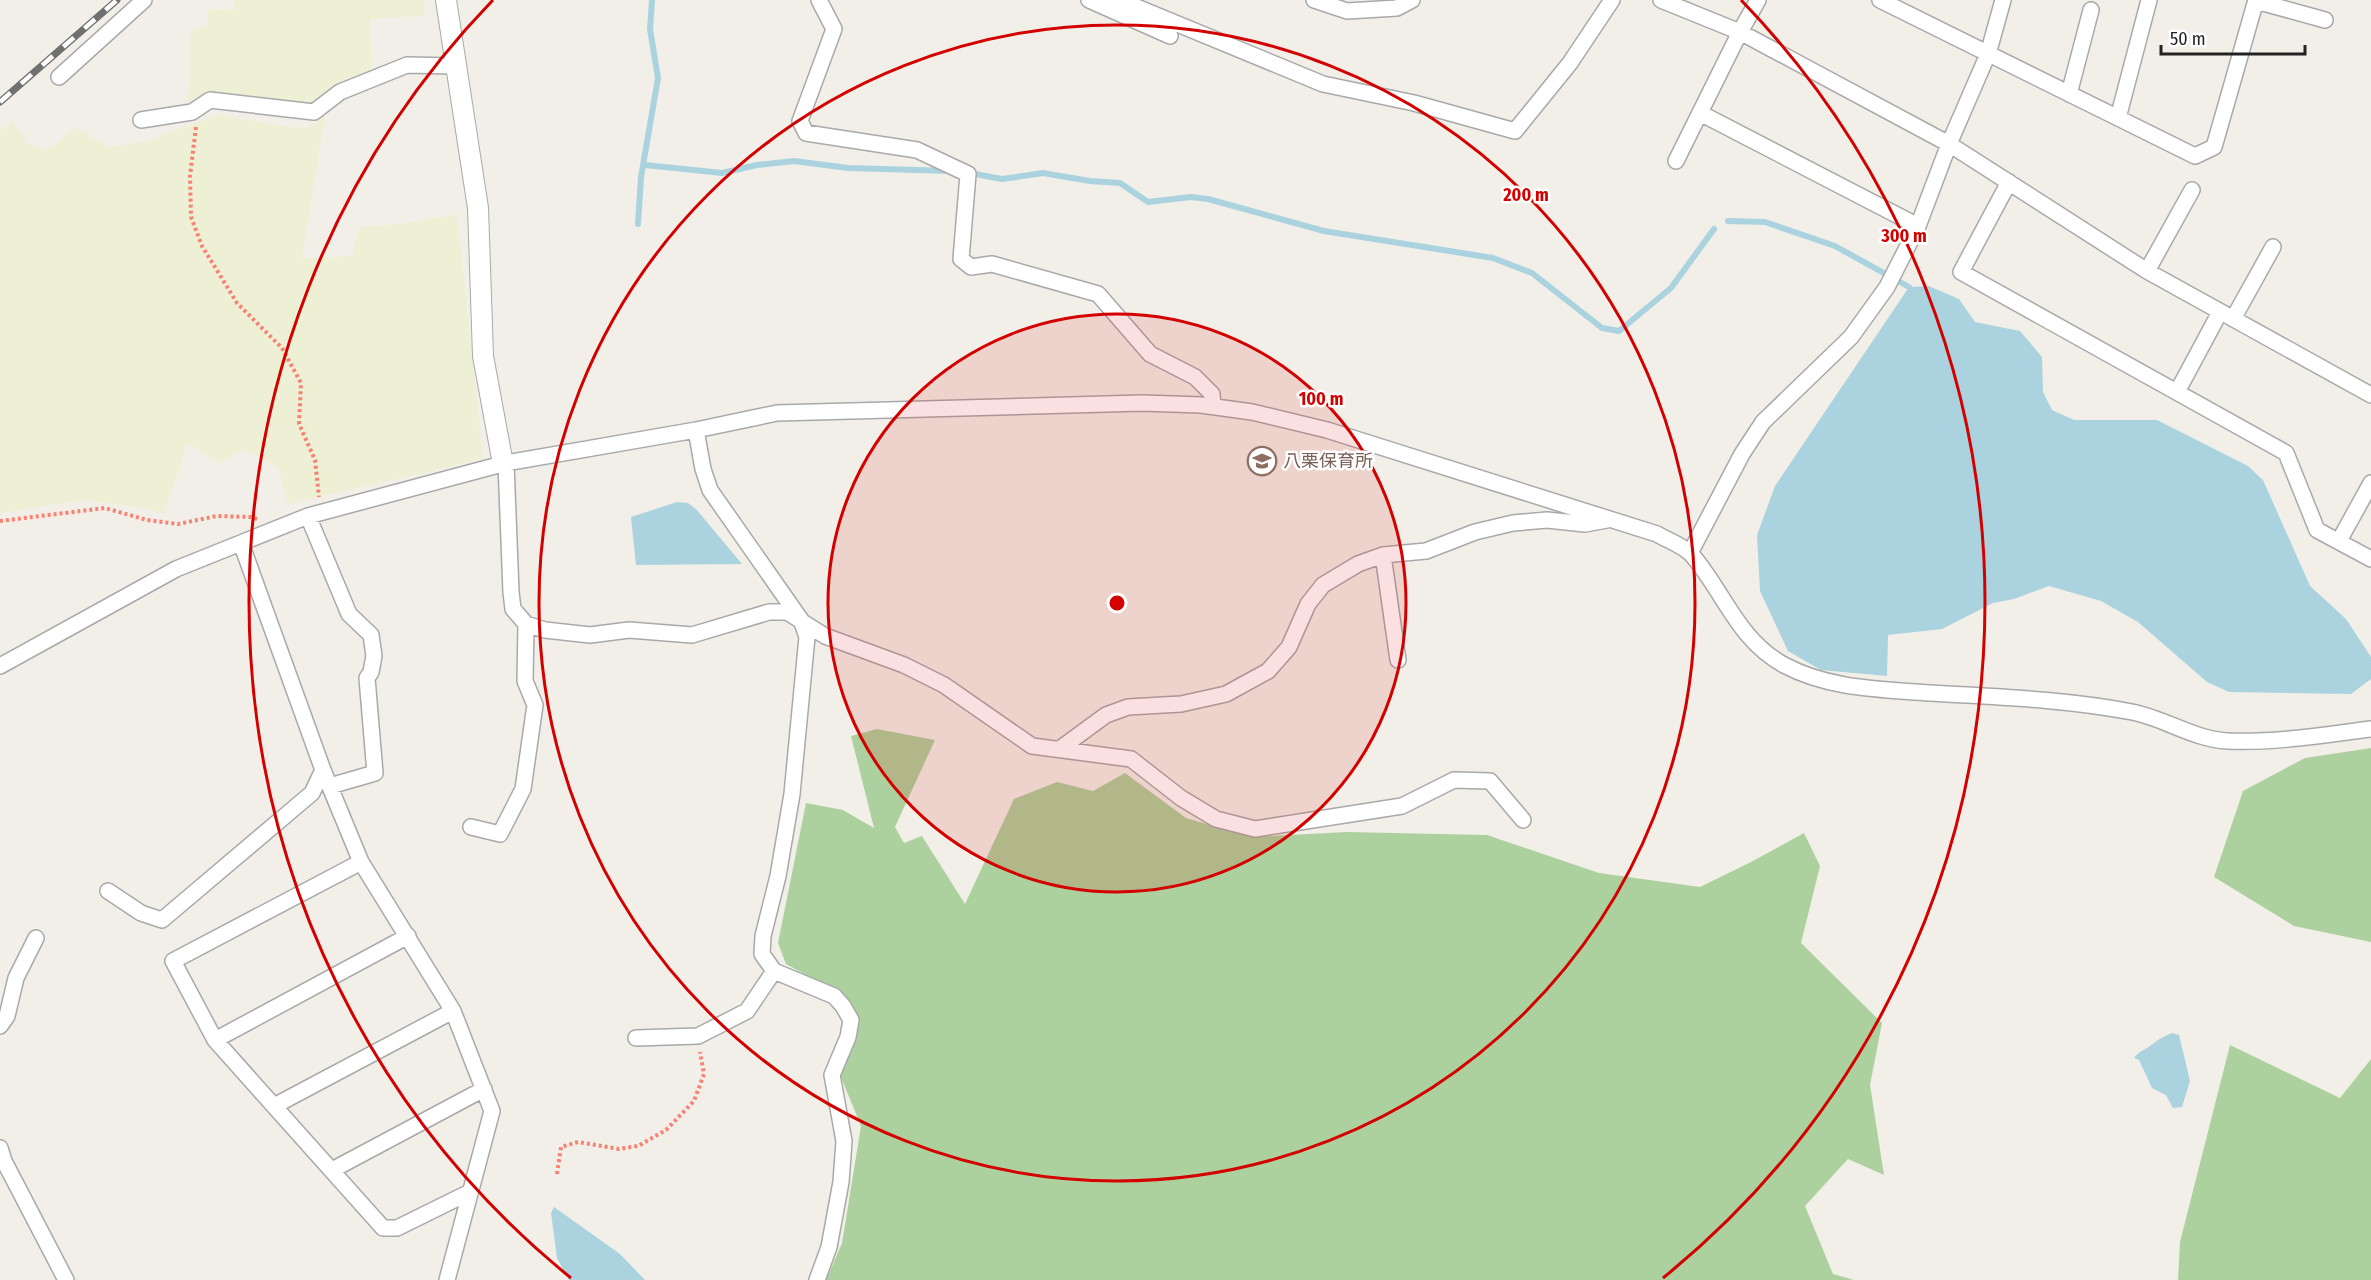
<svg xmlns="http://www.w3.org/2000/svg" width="2371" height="1280" font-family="'Fira Sans Condensed','Noto Sans JP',sans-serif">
  <rect width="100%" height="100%" fill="#f2efe9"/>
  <!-- farmland -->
  <path fill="#eef0d5" d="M235 0H424L425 16 370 19 372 74 314 101 304 114 188 101 191 30 207 27 208 9 235 10Z
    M217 115 304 129 325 117 302 258 352 256 359 227 409 223 457 214 483 459 288 504 278 467 244 449 220 464 188 443 164 514 148 509 85 500 0 513V131L11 121 29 144 44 150 58 143 75 127 108 147 144 142Z"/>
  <!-- forest -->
  <path fill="#add19e" d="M877 729 935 740 895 827 904 843 922 836 965 904 1014 799 1057 782 1093 791 1125 773 1186 818 1251 837 1347 832 1487 835 1599 873 1700 887 1751 862 1804 833 1820 866 1801 943 1882 1023 1870 1085 1884 1175 1848 1159 1805 1206 1833 1274 1854 1280H826L842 1243 861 1126 840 1075 860 1020 843 995 786 964 778 943 806 803 843 810 874 828 851 736Z
    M2371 748V942L2294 926 2214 877 2243 791 2305 758Z
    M2230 1045 2340 1098 2371 1059V1280H2178L2180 1242Z"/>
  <!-- water -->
  <path fill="#aad3df" d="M1929 286 1959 299 1975 322 2020 331 2042 357 2043 392 2052 410 2074 420H2157L2248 466 2263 480 2310 586 2346 619 2371 657V679L2351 694 2229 692 2207 682 2138 622 2101 601 2049 586 2014 599 1993 603 1942 629 1888 635 1887 676 1821 670 1788 651 1760 591 1757 535 1775 486 1909 287Z
    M677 502 688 503 696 509 742 564 636 565 631 517Z
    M2172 1033 2179 1035 2190 1081 2182 1107 2173 1108 2166 1095 2152 1088 2139 1060 2134 1058C2139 1051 2143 1051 2150 1046 2158 1040 2162 1037 2172 1033Z
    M554 1207 620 1254 645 1280H569L557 1258 551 1213Z"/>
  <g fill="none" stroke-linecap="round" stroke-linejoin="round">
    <!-- stream -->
    <path stroke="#aad3df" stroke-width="6" d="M645 165 722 173 757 165 794 161 848 168 951 171
      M975 174 1002 179 1043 173 1090 181 1120 183 1148 202 1191 197 1208 199 1324 231 1493 258 1532 273 1602 328 1619 331 1671 288 1714 229
      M1728 221 1765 222 1835 246 1909 287
      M638 224 641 177 658 78 650 29 652 0"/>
    <!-- minor casing -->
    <g stroke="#a9a9a9" stroke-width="18">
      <path id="minor" d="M819 0 834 29 800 121 806 133 917 150 968 174 961 259 971 267 992 264 1098 294 1150 354 1195 377 1212 394 1213 406
        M1089 0 1170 36
        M1103 0 1134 6 1323 84 1414 103 1515 131 1570 63 1612 0
        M1314 0 1347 11 1397 8 1412 0
        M1661 0 1740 32 1949 144 2147 271 2371 395
        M1880 0 2195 156 2214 147 2256 0
        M2256 1 2325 20
        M59 77 144 0
        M2069 94 2091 10
        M1700 113 1918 226
        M2118 118 2149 0
        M141 120 192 112 210 100 314 112 340 92 407 65 455 66
        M1676 161 1740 32 1758 0
        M2009 182 1961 272 2286 453 2317 530 2371 559
        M2147 271 2192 190
        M2233 319 2273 247
        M2177 392 2220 312
        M696 430 703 469 710 490 801 620 807 637 792 794 778 876 763 936 762 954 774 971 834 996 843 1006 851 1020 848 1037 832 1075 844 1141 841 1182 829 1247 817 1280
        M506 463 511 592 513 609 526 624 545 630 590 635 629 630 692 635 769 612H787L825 636 904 665 944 685 1032 746 1131 759 1181 798 1216 819 1255 829 1402 806 1454 780 1490 781 1523 820
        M308 516 349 614 371 635 374 656 371 672 367 678 375 773 330 786
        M2339 541 2371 483
        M241 543 323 770 361 862 453 1011 492 1111 447 1280
        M1690 553 1742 454 1763 422 1851 337 1887 287 1918 226 1949 144 1988 54 2003 0
        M1383 555 1398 660
        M0 666 176 569 308 516 506 463 696 430 777 413 1142 403 1201 405 1252 412 1327 430 1657 534C1667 540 1684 546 1692 555 1724 592 1737 639 1784 665 1829 689 1879 689 1929 693 1996 697 2065 699 2132 712 2164 718 2193 739 2227 741 2275 743 2323 735 2371 729
        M1061 748 1106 715 1128 707 1181 704 1226 694 1268 671 1289 647 1308 604 1323 585 1358 564 1383 555 1426 551 1475 532 1513 523 1547 520 1585 524 1607 520
        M471 827 500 834 523 789 535 705 525 681 526 624
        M361 862 173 961 215 1040 383 1228H397L470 1192
        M108 891 141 913 162 920 312 793 323 770
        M0 1026 7 1016 16 978 36 938
        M636 1038 698 1036 747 1011 774 971
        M215 1040 408 936
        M274 1106 453 1011
        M0 1148 4 1161 66 1280
        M332 1170 484 1089"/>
    </g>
    <!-- tertiary casing -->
    <g stroke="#a9a9a9" stroke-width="22">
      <path id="tertiary" d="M446 0 478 208 483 356 503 464"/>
    </g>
    <!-- path -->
    <path stroke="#fa8072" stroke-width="4" stroke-dasharray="3 3" stroke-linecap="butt" d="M196 127 190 176 191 217 202 246 237 303 282 348 301 383 299 424 315 460 319 497
      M0 521 105 508 147 520 178 524 217 516 251 517 257 519
      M557 1174 561 1147 578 1142 619 1149 638 1146 666 1130 694 1101 704 1074 700 1052"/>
    <!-- minor -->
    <use href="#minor" stroke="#fff" stroke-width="15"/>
    <!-- tertiary -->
    <use href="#tertiary" stroke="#fff" stroke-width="20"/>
    <!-- rail casing -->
    <g stroke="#707070" stroke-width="7">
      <path id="rail" d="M0 102 117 0"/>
    </g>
    <!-- rail -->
    <use href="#rail" stroke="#fff" stroke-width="4.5" stroke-dasharray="14" stroke-linecap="butt"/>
  </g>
  <!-- distance rings -->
  <circle cx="1117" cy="603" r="289" fill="#d40000" fill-opacity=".12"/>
  <g fill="none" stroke="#d40000" stroke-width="3">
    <circle cx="1117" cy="603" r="289"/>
    <circle cx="1117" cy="603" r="578"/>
    <path d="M571 1278A868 868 0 0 1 493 0M1741 0A868 868 0 0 1 1663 1278"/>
  </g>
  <!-- icons -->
  <defs>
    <g id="school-ring" transform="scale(1.5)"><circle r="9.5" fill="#fff" stroke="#8d6e63" stroke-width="1.5"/><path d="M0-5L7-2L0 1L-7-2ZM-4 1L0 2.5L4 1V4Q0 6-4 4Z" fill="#8d6e63"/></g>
  </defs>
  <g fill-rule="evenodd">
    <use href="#school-ring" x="1262" y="461"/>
  </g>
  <g text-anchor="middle" stroke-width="5" stroke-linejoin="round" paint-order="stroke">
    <!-- education labels -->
    <g font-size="18" fill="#785e54" stroke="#fff" text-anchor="start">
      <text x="1283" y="467">八栗保育所</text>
    </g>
  </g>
  <circle cx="1117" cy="603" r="9" fill="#d40000" stroke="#fff" stroke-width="3"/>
  <g font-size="18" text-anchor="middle" font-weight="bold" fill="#d40000" stroke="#fff" stroke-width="5" stroke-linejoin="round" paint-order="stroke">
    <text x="1526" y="201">200 m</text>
    <text x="1904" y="242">300 m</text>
    <text x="1321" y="405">100 m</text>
  </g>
  <!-- scale -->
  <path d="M2161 45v9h144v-9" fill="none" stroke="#222222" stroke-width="3"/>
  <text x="2170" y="45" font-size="18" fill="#222222" stroke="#ffffff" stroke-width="4.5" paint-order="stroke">50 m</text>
</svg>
